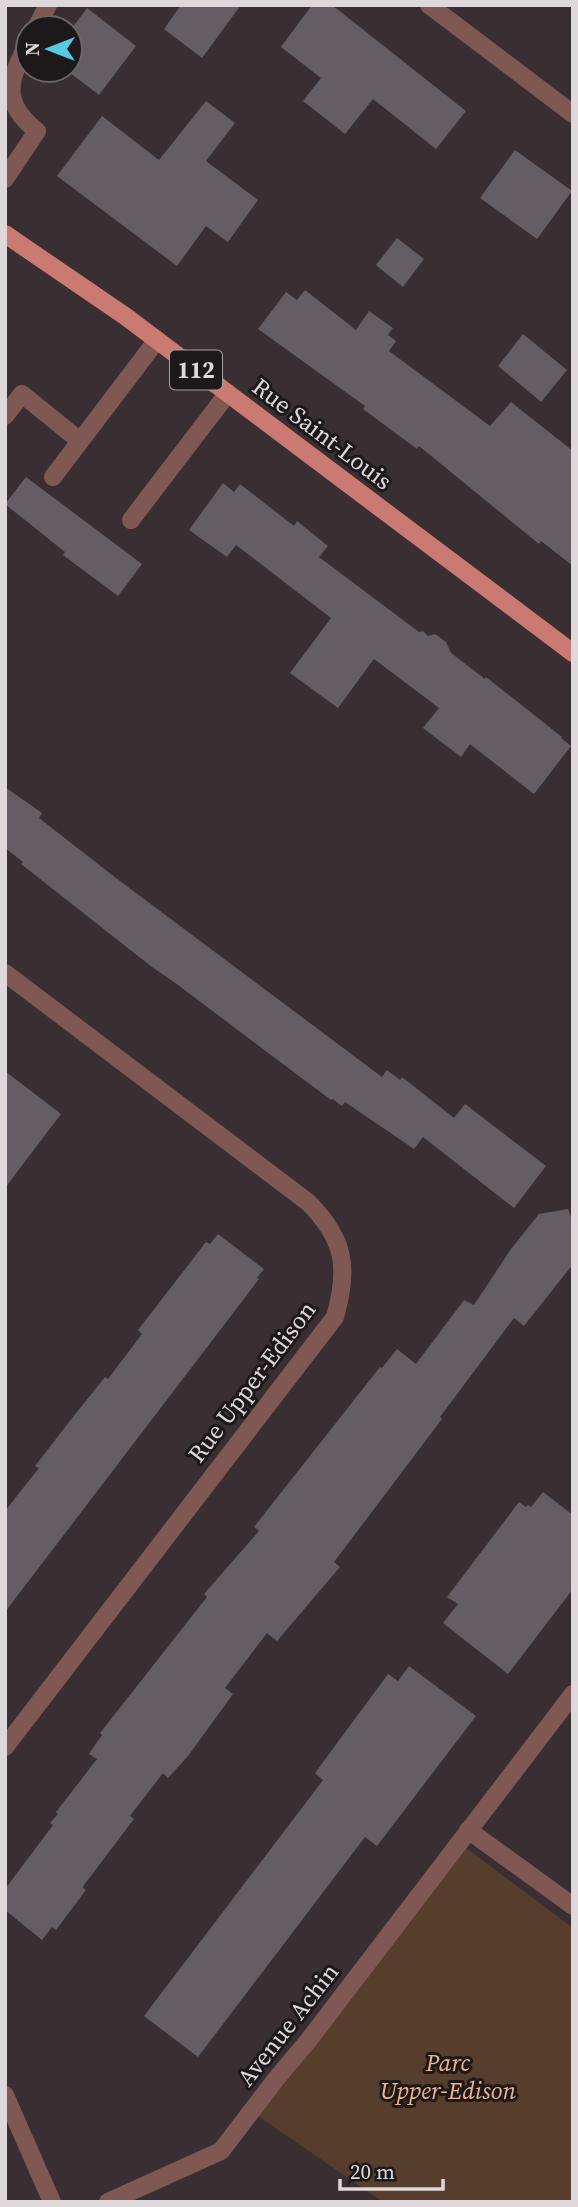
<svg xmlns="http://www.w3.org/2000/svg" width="578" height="2207" font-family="'Source Serif 4',serif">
  <rect width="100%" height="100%" fill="#392f32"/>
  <!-- green -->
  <path fill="#573d2b" d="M466 1848 573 1928V2202H383L255 2114 301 2063Z"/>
  <!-- building -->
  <path fill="#655d64" d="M181 5H241L202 58 164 29Z
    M312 5H332L466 111 436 149 373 99 345 134 303 101 321 78 281 47Z
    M87 8 136 46 99 95 70 73V31Z
    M206 101 235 123 206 161 258 200 228 242 206 226 177 266 57 176 102 116 159 160Z
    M515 150 572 191 537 239 480 198Z
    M397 238 424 259 403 287 376 265Z
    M305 290 356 330 369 311 393 328 388 335 396 341 389 351 490 426 511 402 573 451V566L541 541 539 544 419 446 417 449 363 409 365 406 258 329 286 292 297 300Z
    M523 334 567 370 541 402 498 366Z
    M26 477 142 564 118 596 63 555 65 552 5 504Z
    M223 483 234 492 240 484 294 526 297 521 328 546 319 557 419 632 423 631 428 636 435 634 446 642 451 653 485 679 486 677 562 737 561 738 571 746 534 794 470 744 461 757 423 728 439 708 374 659 338 708 290 673 331 618 236 545 227 557 189 530Z
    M5 787 42 813 39 818 116 878 382 1077 387 1070 400 1080 402 1077 454 1118 465 1104 546 1166 514 1208 423 1137 414 1149 345 1102 342 1106 333 1099 331 1100 174 982 152 967 21 864 23 862 5 848Z
    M5 1071 61 1114 5 1188Z
    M568 1209 573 1222V1264L524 1326 514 1318 440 1417 442 1419 334 1562 340 1567 277 1641 267 1633 225 1688 233 1694 188 1756 168 1778 163 1773 130 1816 134 1819 84 1885 83 1888 86 1890 56 1930 52 1927 42 1940 5 1910V1889L53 1825 50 1823 58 1814 56 1812 97 1759 89 1754 102 1735 100 1733 207 1597 204 1594 259 1531 254 1527 380 1367 382 1368 397 1349 416 1364 464 1300 474 1305 511 1249 539 1214Z
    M218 1234 264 1269 257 1278 259 1279 5 1612V1511L39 1468 35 1466 73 1417 105 1377 108 1379 142 1334 138 1330 162 1299 206 1242 210 1244Z
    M543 1492 573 1515V1589L508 1674 443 1623 458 1604 447 1597 519 1502 526 1507 528 1505 531 1507Z
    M409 1666 476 1716 377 1846 365 1837 198 2057 144 2016 323 1780 315 1773 388 1674 398 1681Z"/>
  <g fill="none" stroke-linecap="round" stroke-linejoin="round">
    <!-- lane -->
    <path stroke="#805853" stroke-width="18" d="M36 28 48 5
      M5 179 37 131C0 102 9 80 28 43
      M5 416 22 394 80 441
      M53 477 157 340
      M131 520 228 393"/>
    <!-- street -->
    <path stroke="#805853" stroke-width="18" d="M429 5 573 114
      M5 973 309 1203C345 1240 349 1268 335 1317L5 1747
      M468 1830 573 1906
      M5 2095 52 2202
      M108 2202 221 2151 276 2079 308 2041 573 1694"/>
    <!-- primary -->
    <path stroke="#ca7a72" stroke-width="18" d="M5 234 125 316 573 653"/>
  </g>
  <g text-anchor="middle" stroke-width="6" stroke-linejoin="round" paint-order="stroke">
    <!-- shield labels -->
    <rect fill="#1d191a" stroke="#a59fa0" stroke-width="2" x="170" y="350.5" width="52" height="39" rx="5"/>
    <g font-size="23" font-weight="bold" fill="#dfd8da">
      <text x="196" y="378">112</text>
    </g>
    <!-- street labels -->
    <g font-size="24" fill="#dfd8da" stroke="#1d191a">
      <text transform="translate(322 434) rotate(37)" y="8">Rue Saint-Louis</text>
      <text transform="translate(252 1382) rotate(-53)" y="8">Rue Upper-Edison</text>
      <text transform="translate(288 2025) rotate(-52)" y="8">Avenue Achin</text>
    </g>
    <!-- park labels -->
    <g font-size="24" font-style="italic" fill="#efb38a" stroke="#1d191a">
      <text x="448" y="2071">Parc<tspan x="448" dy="28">Upper-Edison</tspan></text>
    </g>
  </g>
  <!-- border -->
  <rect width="578" height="2207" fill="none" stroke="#dfd8da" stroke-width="14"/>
  <!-- north arrow -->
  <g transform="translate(49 49) rotate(270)"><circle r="33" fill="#1d191a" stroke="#6b6567" stroke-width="2"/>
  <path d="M0-5L12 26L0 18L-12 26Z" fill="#55cae0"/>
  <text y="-10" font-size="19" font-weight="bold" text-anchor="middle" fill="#dfd8da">N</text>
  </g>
  <!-- scale -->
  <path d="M340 2179v10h103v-10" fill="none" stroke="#dfd8da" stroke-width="3.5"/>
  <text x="350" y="2179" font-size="21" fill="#dfd8da" stroke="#1d191a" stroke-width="5" paint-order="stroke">20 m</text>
</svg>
